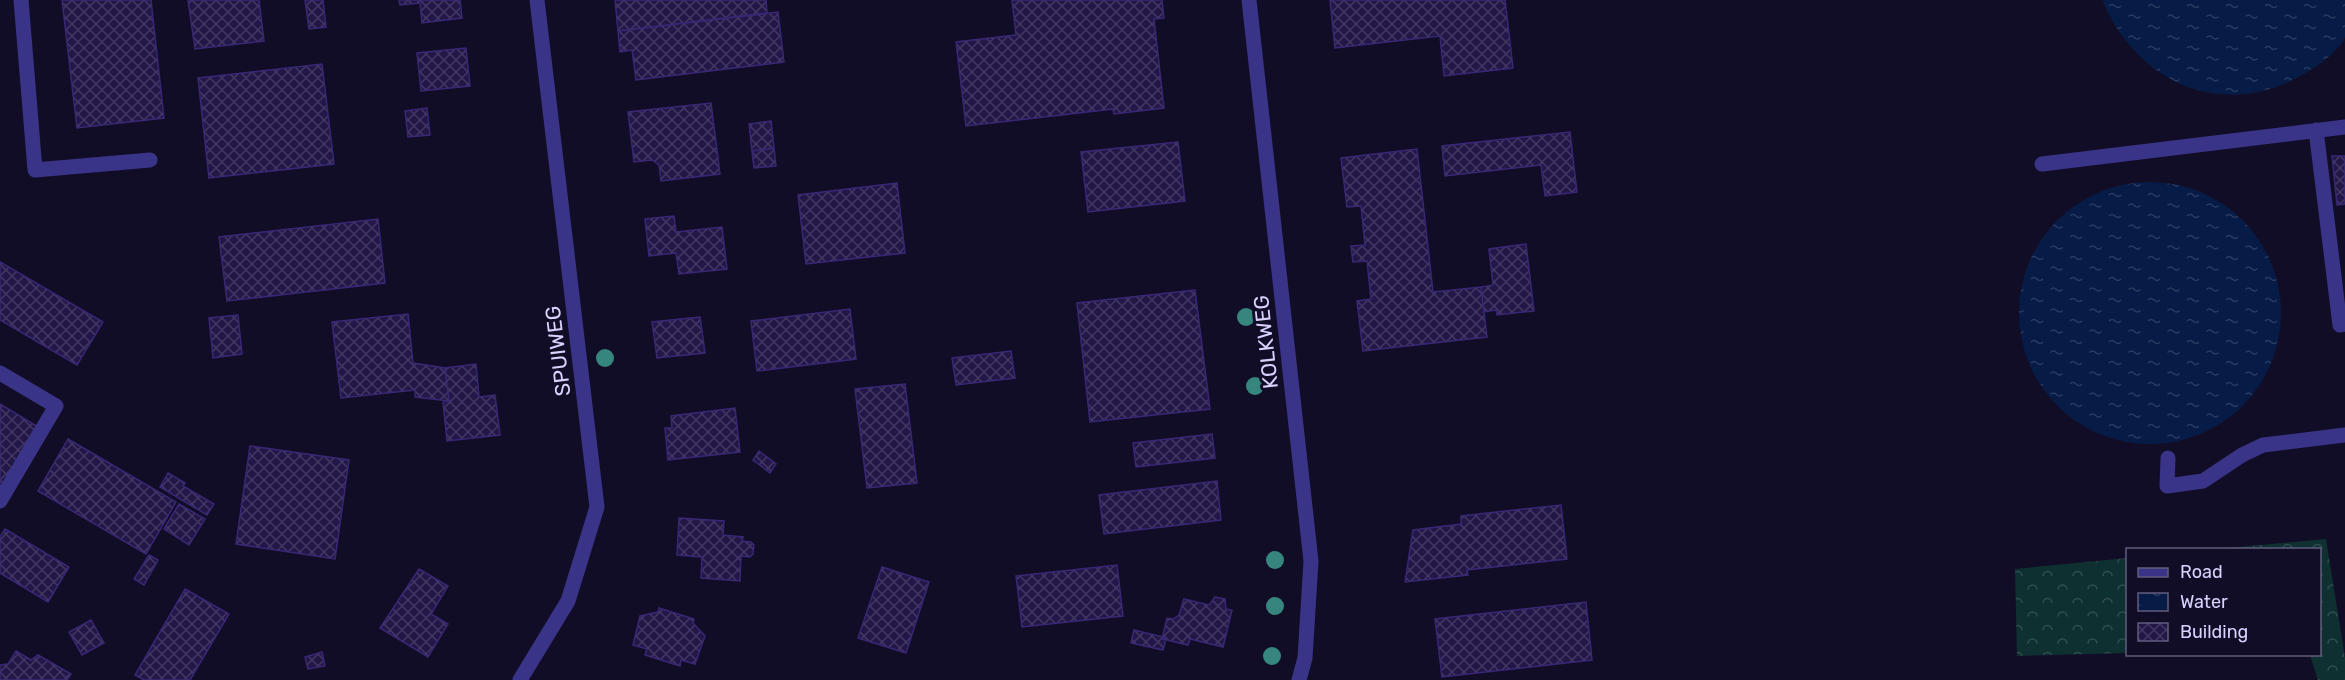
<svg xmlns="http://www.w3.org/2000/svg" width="2345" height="680" font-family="Rubik,sans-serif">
  <defs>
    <pattern id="forest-crowns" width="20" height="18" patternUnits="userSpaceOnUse" patternTransform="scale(1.5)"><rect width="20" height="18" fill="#0f3030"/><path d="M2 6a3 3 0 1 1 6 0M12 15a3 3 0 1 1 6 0" fill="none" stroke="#314d4f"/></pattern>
    <pattern id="water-ripples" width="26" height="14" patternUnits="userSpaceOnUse" patternTransform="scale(1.5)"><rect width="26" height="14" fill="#061b46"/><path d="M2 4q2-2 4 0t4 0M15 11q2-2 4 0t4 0" fill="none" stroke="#2a3b62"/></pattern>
    <pattern id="building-cross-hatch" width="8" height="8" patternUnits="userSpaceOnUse" patternTransform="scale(1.5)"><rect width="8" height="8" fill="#231748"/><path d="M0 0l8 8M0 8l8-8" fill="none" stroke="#423863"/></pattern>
  </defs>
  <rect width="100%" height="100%" fill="#120d26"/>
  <!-- forest -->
  <path fill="url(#forest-crowns)" d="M2326 539 2345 658V680H2318L2310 655 2320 654V550L2217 549Z
    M2127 558V653L2017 656 2015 569Z"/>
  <!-- water -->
  <path fill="url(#water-ripples)" d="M2102 0H2345C2345 10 2345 27 2345 37 2338 53 2315 68 2300 76 2220 121 2136 81 2102 0Z
    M2019 313a131 131 0 1 1 262 0a131 131 0 1 1-262 0Z"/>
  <!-- building -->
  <path fill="url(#building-cross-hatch)" stroke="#392776" stroke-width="1.5" d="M62 0H151L164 118 77 128Z
    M188 0H259L264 41 195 49Z
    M305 0H323L326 27 309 29Z
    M399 0H460L462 18 422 23 420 3 400 5Z
    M615 0H766L767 13 618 31Z
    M1012 0H1162L1164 18 1154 19 1164 108 1114 114 1113 109 966 126 956 42 1016 35Z
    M1330 0H1505L1513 68 1444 76 1440 36 1335 48Z
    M778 12 784 62 636 80 632 50 620 52 618 31Z
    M466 48 470 86 421 91 417 53Z
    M322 64 334 164 209 178 198 78Z
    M711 103 720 174 661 181 659 165 652 160 634 162 628 112Z
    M427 108 430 135 408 137 405 111Z
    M771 121 774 148 752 151 749 124Z
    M1570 132 1577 192 1545 196 1541 165 1445 176 1442 146Z
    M1178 142 1185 201 1088 212 1081 152Z
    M774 148 776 166 754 168 752 151Z
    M1417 149 1433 292 1481 287 1487 337 1363 351 1357 301 1371 299 1367 261 1353 262 1351 246 1365 245 1361 206 1347 207 1341 158Z
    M2332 156H2345V204L2337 205Z
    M897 183 905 253 806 264 798 195Z
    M674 216 676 232 722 227 727 269 679 274 676 253 649 256 645 219Z
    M378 219 385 283 227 301 219 237Z
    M1526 244 1534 311 1497 315 1496 310 1484 312 1481 287 1493 285 1489 249Z
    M0 262 103 322 77 365 0 320Z
    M1195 290 1210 409 1090 422 1077 303Z
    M850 309 856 359 757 371 751 321Z
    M408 314 413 363 445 368 449 401 415 397V390L341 398 332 322Z
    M238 315 242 354 213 358 209 318Z
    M700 317 705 353 657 358 652 322Z
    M1011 351 1015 378 956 385 952 358Z
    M476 364 479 397 495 395 500 435 447 441 443 402 449 401 445 368Z
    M905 384 917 483 867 488 855 389Z
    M0 404 40 428 0 496Z
    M735 408 740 452 668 460 665 428H672L671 416Z
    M1212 434 1215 458 1136 467 1133 443Z
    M68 439 176 502 146 554 38 491Z
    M250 446 349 460 335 559 236 544Z
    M759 451 776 464 770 473 753 460Z
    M168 473 185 483 183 486 214 504 207 515 160 487Z
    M1217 481 1221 520 1104 534 1099 495Z
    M179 504 205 519 189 545 164 529Z
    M1561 505 1567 559 1467 570 1468 575 1405 582 1413 530 1461 524V516Z
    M679 518 724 521 723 535 743 537 742 541 751 542 754 545 753 554 750 557 741 556 740 581 701 578 702 557 677 555Z
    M5 529 69 567 48 602 0 573V537Z
    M149 555 158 560 144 585 134 579Z
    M1117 565 1123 616 1022 627 1016 576Z
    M882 567 929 582 906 653 858 638Z
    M419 569 448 586 431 614 448 624 428 657 380 628Z
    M185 589 229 614 190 680H144L135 675Z
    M1215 597 1225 599 1226 609 1232 610 1223 647 1190 639 1188 645 1162 639 1167 618 1173 619 1179 615 1184 599 1209 605Z
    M1586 602 1592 660 1442 677 1435 619Z
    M659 608 694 619 693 623 705 636 695 664 681 660 680 666 645 655 647 649 633 645 640 616 658 612Z
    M91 620 104 643 82 655 69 632Z
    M1134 630 1163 637 1166 639 1163 650 1131 643Z
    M16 651 31 660 38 655 71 674 67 680H0V665L8 664Z
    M322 652 325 666 308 669 305 657Z"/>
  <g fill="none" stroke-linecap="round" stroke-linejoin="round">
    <!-- lane -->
    <path stroke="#3a3489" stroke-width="15" d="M21 0 35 170 150 160
      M2316 130 2340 325 2345 324
      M2042 164 2345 127
      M0 373 56 406 0 501
      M2168 458 2167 486 2203 481 2242 455 2263 445 2345 435"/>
    <!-- street -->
    <path stroke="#3a3489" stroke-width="15" d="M1249 0 1311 561 1305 658 1299 680
      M520 680 568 601 597 507 537 0"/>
  </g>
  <!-- trees -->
  <g fill="#36867f">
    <circle cx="1246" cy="317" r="9"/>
    <circle cx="605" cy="358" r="9"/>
    <circle cx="1255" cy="386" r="9"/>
    <circle cx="1275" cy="560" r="9"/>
    <circle cx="1275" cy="606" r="9"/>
    <circle cx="1272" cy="656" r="9"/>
  </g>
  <g text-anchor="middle" stroke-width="6" stroke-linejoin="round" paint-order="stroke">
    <!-- street labels -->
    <g font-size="21" fill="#d8d2ff" stroke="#120d26">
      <text transform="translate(1266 342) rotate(-96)" y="7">KOLKWEG</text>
      <text transform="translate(558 351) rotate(-97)" y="7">SPUIWEG</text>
    </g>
  </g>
  <!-- legend -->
  <rect x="2126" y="548" width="195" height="108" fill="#120d26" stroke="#615c7d" stroke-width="1.5"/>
  <rect x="2138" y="568" width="30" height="9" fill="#3a3489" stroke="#615c7d" stroke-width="1.5"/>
  <text x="2180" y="578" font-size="18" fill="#d8d2ff">Road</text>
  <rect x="2138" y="593" width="30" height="18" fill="url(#water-ripples)" stroke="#615c7d" stroke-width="1.5"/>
  <text x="2180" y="608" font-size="18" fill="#d8d2ff">Water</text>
  <rect x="2138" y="623" width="30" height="18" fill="url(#building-cross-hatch)" stroke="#615c7d" stroke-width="1.5"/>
  <text x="2180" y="638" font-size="18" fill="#d8d2ff">Building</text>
</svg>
